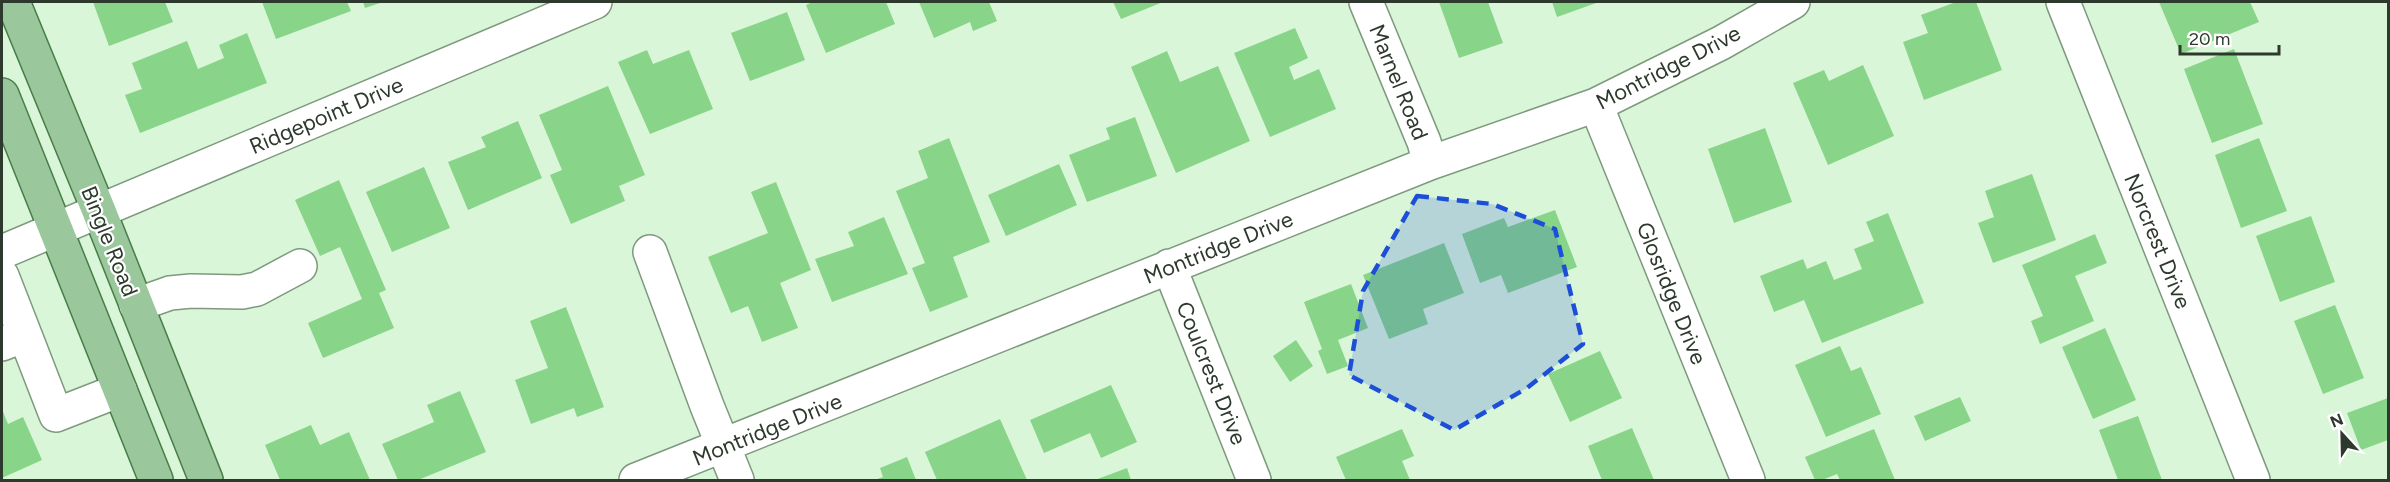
<svg xmlns="http://www.w3.org/2000/svg" width="2390" height="482" font-family="Figtree,sans-serif">
  <rect width="100%" height="100%" fill="#daf6d9"/>
  <!-- building -->
  <path fill="#88d488" d="M93 2H165L173 22 109 46Z
    M262 2H347L351 11 276 39Z
    M363 2H383L365 8Z
    M813 2H886L895 24 826 53 806 5Z
    M919 2H989L997 21 973 31 970 22 934 38Z
    M1113 2H1163L1121 19Z
    M1439 2H1488L1503 43 1459 58Z
    M1552 2H1599L1557 17Z
    M1956 2H1976L2002 70 1924 100 1903 42 1928 33 1921 15Z
    M2159 2H2250L2259 22 2181 54Z
    M787 12 805 60 750 81 731 33Z
    M1295 28 1308 58 1289 67 1294 80 1319 69 1336 109 1270 137 1234 53Z
    M247 33 267 83 140 133 125 95 142 89 132 63 187 41 198 69 224 58 219 45Z
    M2234 49 2263 124 2212 143 2184 69Z
    M647 50 653 64 689 50 713 109 650 134 618 62Z
    M1167 51 1180 82 1218 66 1250 141 1176 173 1131 67Z
    M1863 65 1894 136 1828 165 1793 83 1824 70 1829 81Z
    M608 86 645 175 619 186 625 201 571 224 550 175 562 170 539 115Z
    M1135 117 1157 176 1087 202 1069 155 1110 139 1106 128Z
    M518 121 542 178 468 210 448 162 486 147 481 137Z
    M1765 128 1792 202 1734 223 1708 149Z
    M949 138 990 242 953 257 968 297 930 312 912 268 925 263 896 191 928 178 918 151Z
    M2259 138 2287 211 2241 228 2215 155Z
    M1059 164 1077 205 1006 236 988 195Z
    M424 167 450 228 392 252 366 192Z
    M2032 174 2056 240 1993 263 1978 223 1994 217 1985 191Z
    M339 180 386 290 379 293 394 328 323 358 308 323 362 299 340 247 320 256 295 200Z
    M776 182 811 270 780 283 798 328 762 342 748 306 731 313 708 257 768 233 751 192Z
    M1555 210 1577 267 1508 293 1501 275 1480 283 1462 234 1504 218 1508 227Z
    M1888 213 1924 303 1822 343 1804 300 1774 312 1760 276 1803 259 1807 269 1826 261 1834 280 1862 269 1854 249 1874 241 1866 222Z
    M2311 216 2335 282 2280 302 2256 236Z
    M884 217 908 274 832 302 815 259 854 246 848 232Z
    M2095 234 2107 263 2075 276 2094 321 2040 344 2031 321 2043 316 2022 265Z
    M1444 243 1464 293 1423 309 1428 324 1389 339 1363 275Z
    M1351 284 1368 328 1338 340 1348 366 1327 374 1318 351 1322 349 1304 302Z
    M2335 305 2364 378 2323 394 2294 321Z
    M566 307 604 407 577 417 574 408 531 424 515 380 548 368 530 321Z
    M2105 328 2136 400 2093 419 2062 347Z
    M1296 340 1313 366 1290 382 1273 356Z
    M1840 346 1851 371 1861 367 1881 414 1826 437 1795 365Z
    M1600 351 1622 398 1570 422 1548 374Z
    M1111 385 1137 442 1101 458 1090 433 1044 453 1030 420Z
    M460 391 486 452 418 480H398L382 444 434 422 427 405Z
    M1960 397 1971 421 1925 441 1914 416Z
    M2388 398V440L2361 450 2347 413Z
    M2 409 8 424 23 417 42 460 2 478Z
    M2138 416 2162 480H2118L2099 430Z
    M1000 419 1027 480H937L925 452Z
    M311 425 320 445 349 432 370 480H280L265 445Z
    M1632 428 1654 480H1602L1588 446Z
    M1402 429 1414 456 1402 461 1410 480H1346L1336 457Z
    M1874 429 1895 480H1840L1837 474 1822 480H1815L1805 457Z
    M907 457 916 480H874L883 477 880 468Z
    M1127 468 1131 480H1095Z"/>
  <g fill="none" stroke-linecap="round" stroke-linejoin="round">
    <!-- minor casing -->
    <g stroke="#7e997e" stroke-width="36">
      <path id="minor" d="M1366 2 1424 142 1430 163
        M2063 2 2253 480
        M1596 105 1748 480
        M2 252 595 2
        M650 252 707 406 737 480
        M1169 266 1254 480
        M2 276 25 335
        M136 305 170 293 191 291 242 292 257 289 300 266
        M2 344 25 335 56 415 120 390
        M636 480 1430 163 1596 105 1721 43 1793 2"/>
    </g>
    <!-- major casing -->
    <g stroke="#487d49" stroke-width="36">
      <path id="major" d="M13 2 99 211 206 480
        M2 95 156 480"/>
    </g>
    <!-- minor -->
    <use href="#minor" stroke="#fff" stroke-width="33"/>
    <!-- major -->
    <use href="#major" stroke="#9ac79b" stroke-width="33"/>
  </g>
  <!-- marked area -->
  <path fill="#1d4ed8" fill-opacity="0.2" stroke="#1d4ed8" stroke-width="4.5" stroke-dasharray="12 8" stroke-linejoin="round" d="M1417 196 1492 204 1555 229 1583 344 1527 388 1454 430 1349 375 1363 291Z"/>
  <g text-anchor="middle" stroke-width="4.5" stroke-linejoin="round" paint-order="stroke">
    <!-- street labels -->
    <g font-size="22" fill="#2e392e" stroke="#fff">
      <text transform="translate(1668 67) rotate(-27)" y="8">Montridge Drive</text>
      <text transform="translate(1399 82) rotate(68)" y="8">Marnel Road</text>
      <text transform="translate(326 115) rotate(-23)" y="8">Ridgepoint Drive</text>
      <text transform="translate(110 241) rotate(68)" y="8">Bingle Road</text>
      <text transform="translate(2158 241) rotate(68)" y="8">Norcrest Drive</text>
      <text transform="translate(1218 247) rotate(-22)" y="8">Montridge Drive</text>
      <text transform="translate(1672 293) rotate(68)" y="8">Glosridge Drive</text>
      <text transform="translate(1212 373) rotate(68)" y="8">Coulcrest Drive</text>
      <text transform="translate(767 429) rotate(-22)" y="8">Montridge Drive</text>
    </g>
  </g>
  <!-- border -->
  <rect width="2390" height="482" fill="none" stroke="#2e392e" stroke-width="6"/>
  <!-- north arrow -->
  <g transform="translate(2342 434) rotate(338)" stroke="#ffffff" stroke-width="4.5" paint-order="stroke">
  <path d="M0-4.5L10 22L0 15L-10 22Z" fill="#2e392e"/>
  <text y="-9" font-size="16" font-weight="bold" text-anchor="middle" fill="#2e392e">N</text>
  </g>
  <!-- scale -->
  <path d="M2180 45v9h99v-9" fill="none" stroke="#2e392e" stroke-width="3"/>
  <text x="2189" y="45" font-size="18" fill="#2e392e" stroke="#ffffff" stroke-width="4.5" paint-order="stroke">20 m</text>
</svg>
